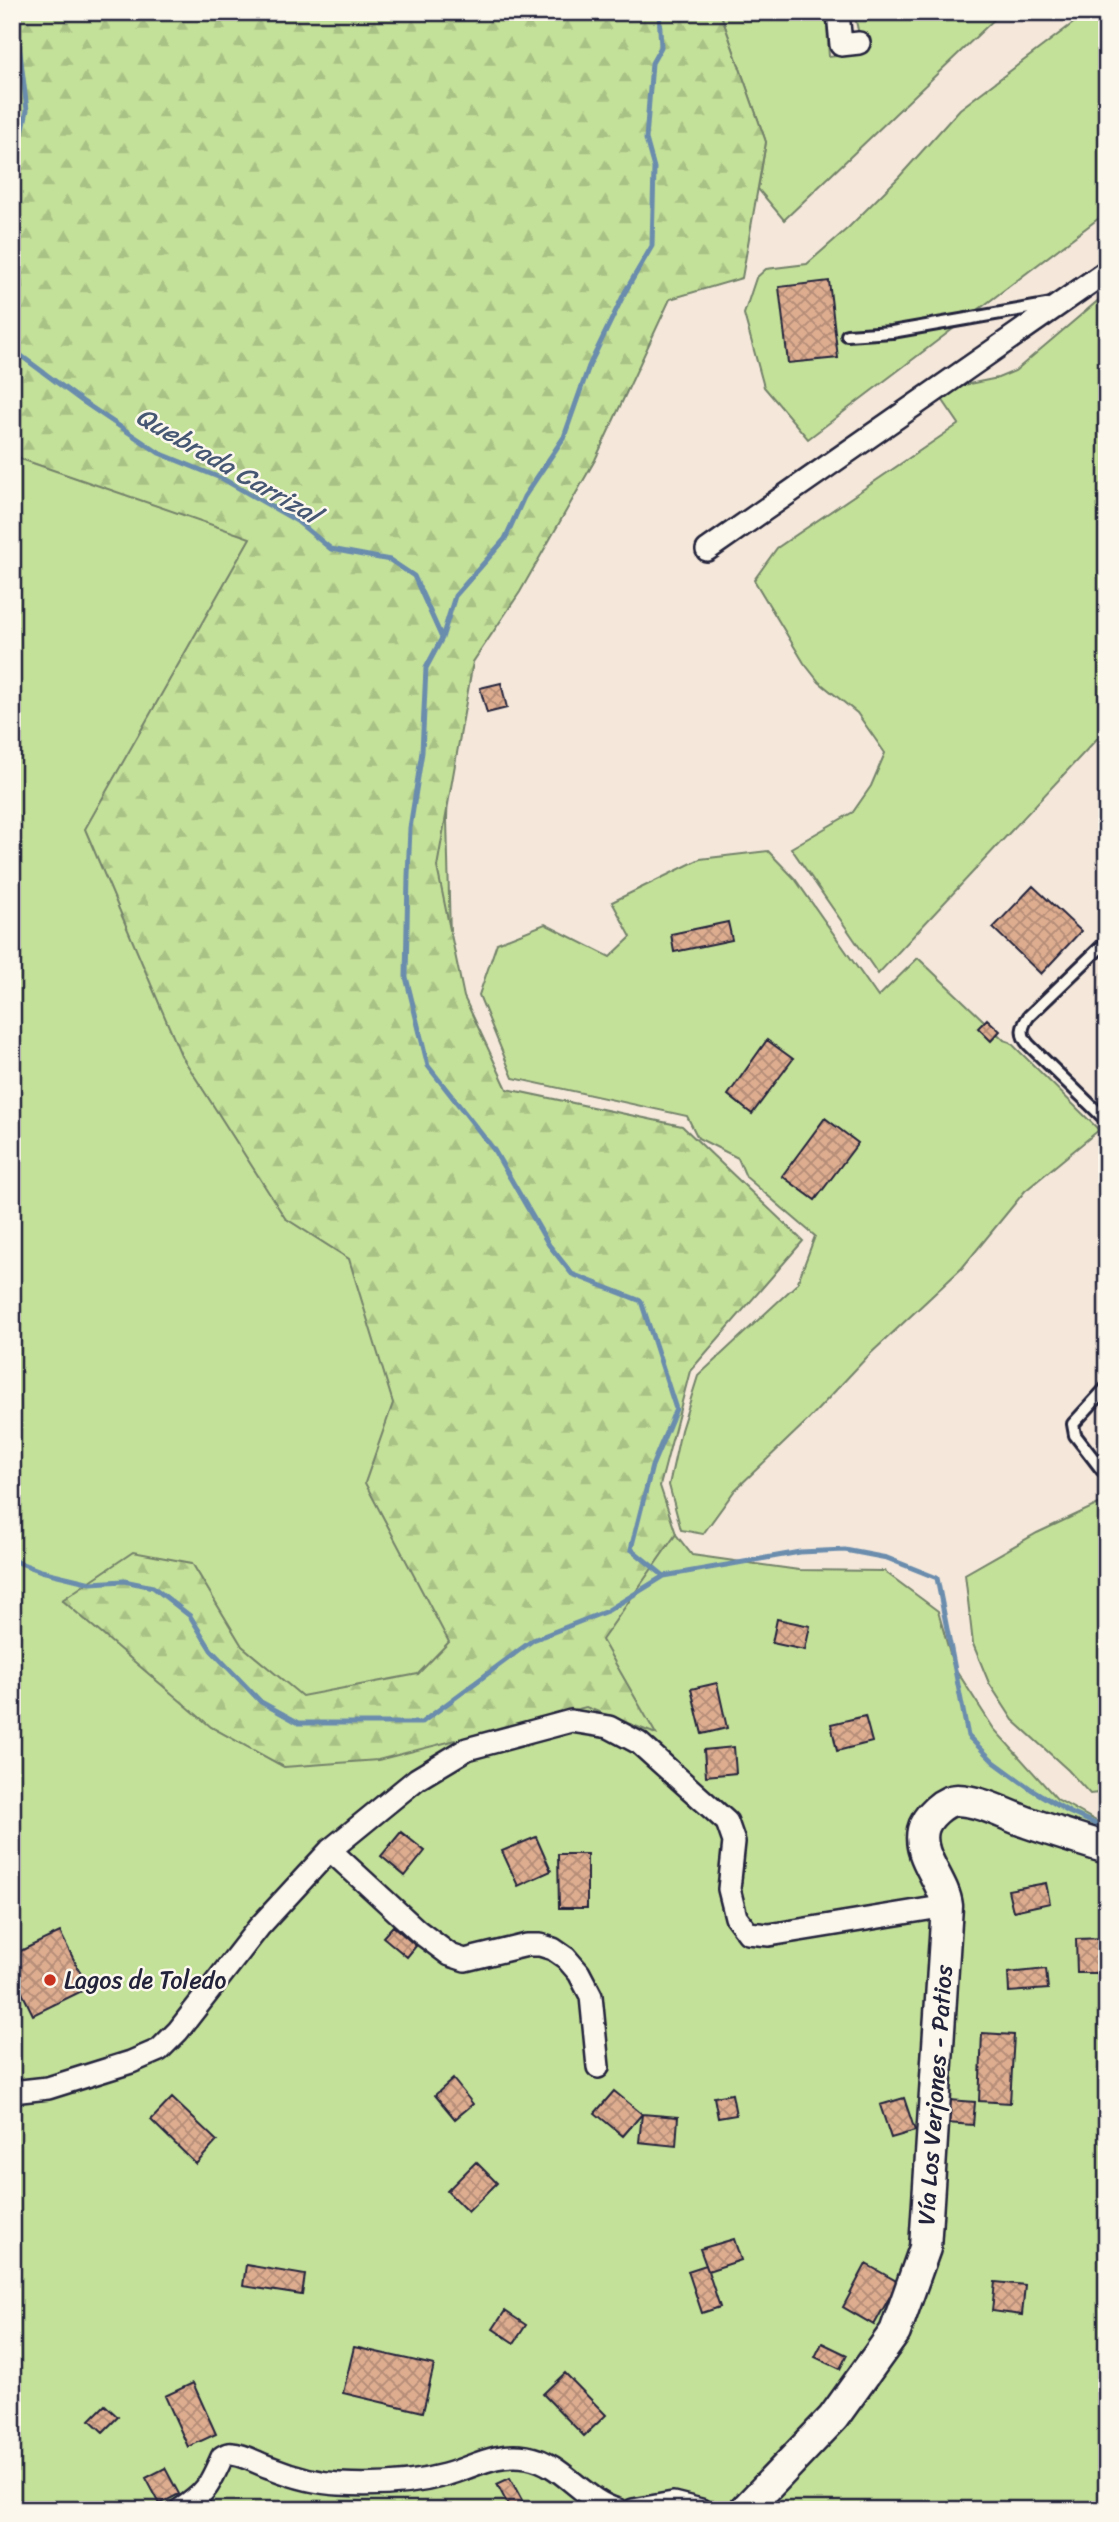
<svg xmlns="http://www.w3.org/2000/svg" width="1119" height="2522" font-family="Sriracha,sans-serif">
  <defs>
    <pattern id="forest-firs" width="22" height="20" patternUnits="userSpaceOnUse" patternTransform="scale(1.75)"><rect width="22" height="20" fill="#c4e199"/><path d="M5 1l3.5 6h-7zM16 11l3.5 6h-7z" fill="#a8c185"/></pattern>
    <pattern id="building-cross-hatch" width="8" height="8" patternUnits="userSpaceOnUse" patternTransform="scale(1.75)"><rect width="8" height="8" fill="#dead90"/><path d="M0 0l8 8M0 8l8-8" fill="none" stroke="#b48c77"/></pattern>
  </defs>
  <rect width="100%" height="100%" fill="#f5e8da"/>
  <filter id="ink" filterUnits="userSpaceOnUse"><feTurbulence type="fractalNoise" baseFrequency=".0143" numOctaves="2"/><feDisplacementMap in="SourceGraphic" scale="14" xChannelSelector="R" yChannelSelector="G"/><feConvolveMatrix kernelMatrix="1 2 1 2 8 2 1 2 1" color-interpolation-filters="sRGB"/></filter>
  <g filter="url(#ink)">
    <!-- green -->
    <path fill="#c4e199" stroke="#73826a" stroke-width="2" d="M720 12H826L829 57 863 53 854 12H1002L784 220 758 189 766 142Z
      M1076 21 1107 22V212L808 439 764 387 744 314 756 278 766 269 807 264 848 228 899 177 960 109Z
      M1107 293V728L878 974 791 848 853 812 871 786 885 753 857 713 819 682 804 663 754 580 777 548 959 424 942 399 964 385 998 378 1015 371Z
      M12 324 452 654 447 819 451 975 656 1509 692 1555 799 1570 884 1571 938 1611 953 1665 994 1729 1057 1799 1107 1827V2510H12Z
      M768 851 795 879 878 997 918 958 1004 1040 1010 1042 1099 1130 1025 1191 962 1268 869 1355 808 1420 735 1490 703 1534 681 1530 669 1485 681 1430 698 1376 797 1284 815 1236 746 1177 738 1158 698 1138 687 1116 513 1078 479 995 497 943 545 924 610 957 631 937 612 902 700 859Z
      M1107 1500V1792L1090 1794 1068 1770 1013 1720 989 1683 973 1644 965 1574 1037 1533Z"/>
    <!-- forest -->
    <path fill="url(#forest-firs)" stroke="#73826a" stroke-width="2" d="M12 12H720L766 142 742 278 670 299 595 460 520 592 473 662 437 867 464 997 507 1089 682 1126 803 1241 690 1371 660 1486 676 1534 602 1640 656 1734 586 1707 378 1760 284 1767 211 1727 62 1600 133 1552 192 1563 242 1646 302 1696 418 1674 449 1642 365 1483 393 1403 349 1259 285 1218 181 1055 85 829 250 538 24 460 12 453V288H22L12 191Z"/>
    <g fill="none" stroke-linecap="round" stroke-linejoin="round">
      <!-- stream -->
      <path stroke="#6a8cad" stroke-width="5" d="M659 12 661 47 652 63 646 139 654 168 652 246 625 292 589 366 564 437 524 497 505 539 455 596 442 638 426 668 422 752 410 828 408 876 406 977 428 1066 494 1150 549 1245 572 1274 641 1301 676 1409 652 1466 631 1549 664 1576
        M12 182 27 110 15 12
        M12 349 82 401 159 453 223 479 297 521 331 549 390 560 414 576 442 638
        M12 1560 41 1571 91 1583 124 1581 153 1587 190 1616 211 1650 261 1702 299 1723H421L533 1640 607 1611 664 1576 800 1552 845 1550 887 1558 937 1578 968 1736 994 1762 1031 1789 1069 1812 1107 1829"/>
    </g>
    <!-- building -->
    <path fill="url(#building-cross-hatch)" stroke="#22223b" stroke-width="2" d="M829 281 838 358 788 363 779 287Z
      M501 683 507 708 487 713 480 688Z
      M1033 886 1081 931 1041 974 993 928Z
      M728 922 732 940 674 952 671 934Z
      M987 1019 1000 1031 991 1041 978 1028Z
      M767 1040 793 1059 752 1114 728 1095Z
      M825 1118 858 1143 815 1200 782 1176Z
      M777 1619 810 1626 805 1650 772 1643Z
      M717 1683 727 1728 702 1734 691 1689Z
      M865 1716 872 1742 837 1751 831 1724Z
      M734 1747 736 1773 706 1776 704 1750Z
      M401 1832 425 1851 405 1876 381 1856Z
      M536 1837 551 1871 518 1886 502 1851Z
      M558 1854H587V1908H559Z
      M1046 1883 1050 1903 1013 1911 1008 1890Z
      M393 1926 416 1946 407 1957 383 1937Z
      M60 1932 88 1988 33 2015 12 1972V1955Z
      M1106 1938V1973H1077L1076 1939Z
      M1046 1969 1048 1989 1009 1992 1008 1973Z
      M982 2033 1014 2035 1010 2103 979 2101Z
      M453 2079 473 2104 455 2119 435 2095Z
      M614 2091 642 2114 623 2136 595 2113Z
      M732 2094 736 2115 718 2118 714 2097Z
      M172 2098 217 2141 196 2164 151 2120Z
      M904 2098 915 2131 891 2138 880 2105Z
      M949 2100 975 2102 973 2125 947 2123Z
      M642 2114 678 2117 676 2146 639 2142Z
      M476 2162 497 2183 468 2212 447 2191Z
      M734 2239 741 2260 708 2271 700 2249Z
      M866 2264 898 2282 874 2325 843 2307Z
      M246 2265 305 2275 302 2295 243 2286Z
      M706 2265 720 2307 702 2313 688 2271Z
      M995 2282 1025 2285 1022 2315 992 2311Z
      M505 2311 526 2325 514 2343 493 2329Z
      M822 2343 847 2355 840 2369 815 2357Z
      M354 2347 434 2365 423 2412 343 2393Z
      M565 2373 606 2415 584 2436 543 2394Z
      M193 2383 216 2434 188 2447 165 2396Z
      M105 2405 118 2417 103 2432 90 2420Z
      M165 2468 179 2494 160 2504 146 2478Z
      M510 2478 523 2502 510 2509 497 2484Z"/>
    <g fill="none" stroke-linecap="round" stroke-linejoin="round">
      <!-- lane casing -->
      <g stroke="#22223b" stroke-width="16">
        <path id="lane" d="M847 335 892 332 1052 304
          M1107 941 1029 1016C1022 1026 1019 1034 1029 1045L1107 1121
          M1102 1470 1075 1435 1073 1424 1107 1387"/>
      </g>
      <!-- street casing -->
      <g stroke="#22223b" stroke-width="26">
        <path id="street" d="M838 12 841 45 859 43
          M707 550 1107 271
          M330 1850 418 1931 450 1955 465 1960 527 1945H540L553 1949 566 1958 579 1973 591 1996 598 2067
          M12 2092 48 2088 131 2062 159 2050 178 2031 259 1927 330 1850 417 1779 467 1749 571 1721 609 1727 639 1743 727 1822 734 1842 729 1889 736 1917 748 1933 769 1935 947 1906
          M180 2510C207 2492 209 2486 222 2457 226 2455 227 2453 232 2454 245 2455 259 2464 272 2468 292 2476 317 2483 339 2484 373 2486 412 2484 445 2475 474 2467 494 2452 527 2457 563 2463 583 2501 618 2510
          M633 2510 673 2503 701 2510"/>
      </g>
      <!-- secondary casing -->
      <g stroke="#22223b" stroke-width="35">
        <path id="secondary" d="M745 2510 833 2418 895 2332 925 2248 947 1906C944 1880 917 1857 923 1830 926 1817 944 1800 957 1800 982 1801 1006 1815 1029 1823 1055 1832 1081 1840 1107 1848"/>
      </g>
      <!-- lane -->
      <use href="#lane" stroke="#fbf7ec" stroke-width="10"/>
      <!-- street -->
      <use href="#street" stroke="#fbf7ec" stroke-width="21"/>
      <!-- secondary -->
      <use href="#secondary" stroke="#fbf7ec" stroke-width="30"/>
    </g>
  </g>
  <!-- markers -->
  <circle fill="#c8321e" stroke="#fbf7ec" stroke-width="2.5" cx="50" cy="1980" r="7"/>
  <g text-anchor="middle" stroke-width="5" stroke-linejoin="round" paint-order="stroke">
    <!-- poi labels -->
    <g font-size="24" fill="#22223b" stroke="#fbf7ec" text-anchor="start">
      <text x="64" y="1988">Lagos de Toledo</text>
    </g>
    <!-- street labels -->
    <g font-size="24" fill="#22223b" stroke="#fbf7ec">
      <text transform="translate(935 2095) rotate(-86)" y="8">Vía Los Verjones - Patios</text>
    </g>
    <!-- water labels -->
    <g font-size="26" font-style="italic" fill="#465774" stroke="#fbf7ec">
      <text transform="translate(228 465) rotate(30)" y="9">Quebrada Carrizal</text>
    </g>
  </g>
  <!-- margin -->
  <rect width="1119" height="2522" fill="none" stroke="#fbf7ec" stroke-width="42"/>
  <rect x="21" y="21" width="1077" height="2480" fill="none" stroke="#22223b" stroke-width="2.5" filter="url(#ink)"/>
</svg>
